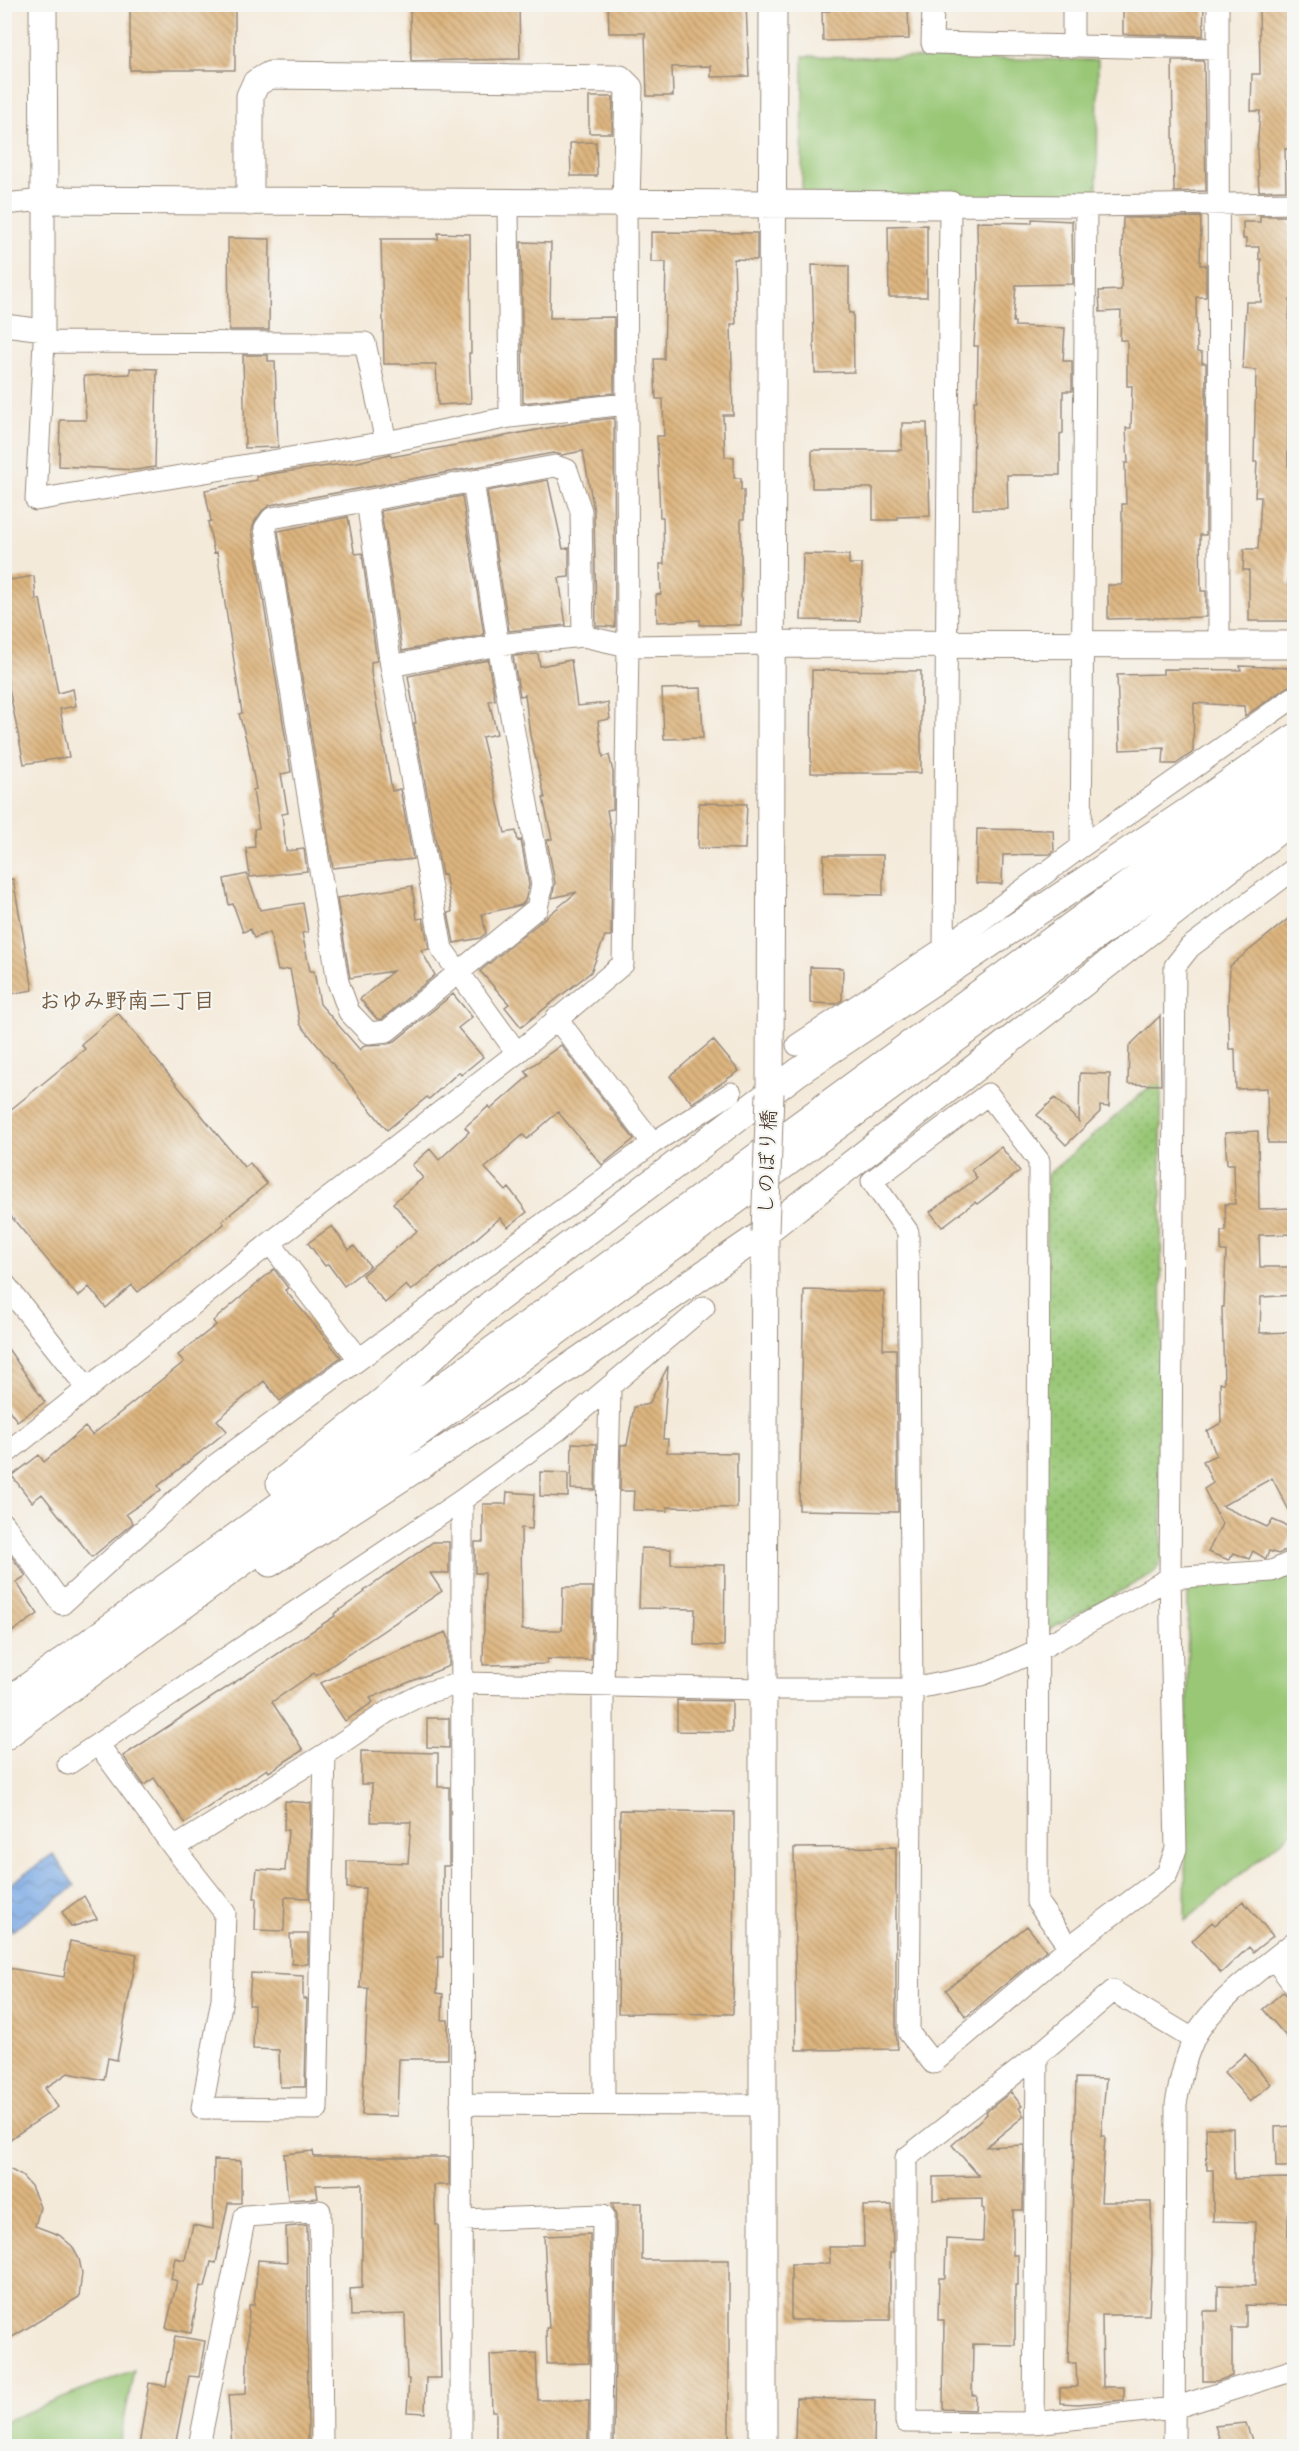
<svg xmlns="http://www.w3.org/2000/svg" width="1299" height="2451" font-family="Dekko,'Klee One',sans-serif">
  <defs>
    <pattern id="grass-dots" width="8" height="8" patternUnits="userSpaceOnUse" patternTransform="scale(1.5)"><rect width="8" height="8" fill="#99c776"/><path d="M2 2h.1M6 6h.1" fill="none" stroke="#7ea260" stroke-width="1.8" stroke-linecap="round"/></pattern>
    <pattern id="water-waves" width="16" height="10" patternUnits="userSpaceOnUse" patternTransform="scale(1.5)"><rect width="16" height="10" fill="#7aa9e4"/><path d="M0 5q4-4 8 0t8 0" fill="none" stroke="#658ab8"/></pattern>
    <pattern id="building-back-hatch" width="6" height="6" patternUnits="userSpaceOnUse" patternTransform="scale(1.5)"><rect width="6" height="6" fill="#ddb57f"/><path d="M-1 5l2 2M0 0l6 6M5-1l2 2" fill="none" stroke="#b49367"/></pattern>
  </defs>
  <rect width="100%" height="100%" fill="#f6f6f2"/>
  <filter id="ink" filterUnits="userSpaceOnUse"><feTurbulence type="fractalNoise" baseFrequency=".0167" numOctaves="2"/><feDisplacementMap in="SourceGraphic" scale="12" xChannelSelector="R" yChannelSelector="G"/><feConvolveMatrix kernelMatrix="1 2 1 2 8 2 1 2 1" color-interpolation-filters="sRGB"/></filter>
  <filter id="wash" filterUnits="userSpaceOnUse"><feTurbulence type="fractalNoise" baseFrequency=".008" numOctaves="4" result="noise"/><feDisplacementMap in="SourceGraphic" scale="24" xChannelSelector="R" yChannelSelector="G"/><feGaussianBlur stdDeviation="1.35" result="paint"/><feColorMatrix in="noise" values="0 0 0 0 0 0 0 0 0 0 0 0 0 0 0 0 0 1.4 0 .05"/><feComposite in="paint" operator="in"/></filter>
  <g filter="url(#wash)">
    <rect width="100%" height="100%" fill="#f4eada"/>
    <!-- grass -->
    <path fill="url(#grass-dots)" stroke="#6a784a" stroke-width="1.5" d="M1161 1077 1162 1561 1152 1574 1040 1635 1047 1175Z"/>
    <!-- park -->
    <path fill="#99c776" stroke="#6a784a" stroke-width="1.5" d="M803 56 1098 60 1097 199 802 195Z
      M1294 1565V1830L1185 1921 1188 1584Z
      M134 2370 119 2446H5V2421Z"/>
    <!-- water -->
    <path fill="url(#water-waves)" stroke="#5a6a81" stroke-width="1.5" d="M53 1854 75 1886 12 1931 5 1920V1888Z"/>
    <g id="blocks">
      <!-- building -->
      <path fill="url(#building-back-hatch)" d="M130 4H235V70H130Z
        M410 4H519L520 59 411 61Z
        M608 4H746L749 76 711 77V66L672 67 673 96H647L645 33H609Z
        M830 4H908L909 39 823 41 822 11H830Z
        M1176 4H1204L1203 36 1123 34V9H1176Z
        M1259 4H1289L1290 75H1293L1290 149H1285L1286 190 1259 191 1257 152 1260 111H1251L1252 74H1260Z
        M1172 61H1203L1204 64 1206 191 1174 192Z
        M589 97H613L612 133H589Z
        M596 142 597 176H571L570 143Z
        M1260 216H1288V222H1290V266H1294V300H1290L1288 345H1294L1292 424H1288V466L1292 467 1289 507 1293 508 1291 542H1289L1288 585H1292L1293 621H1249V570H1243L1244 549H1258L1261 497H1255L1257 462H1254L1256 370 1243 369 1246 302H1261V259H1259V247H1246V239H1243V222H1260Z
        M1201 217 1200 265H1206V297H1196L1197 352 1202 353V363H1206V535H1200L1201 591H1206V617L1108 619V585H1122V504H1126L1125 463H1128L1126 428H1131L1132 386H1127V340H1120L1121 311 1100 312 1099 291 1121 290 1123 218Z
        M1032 219 1072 221 1073 284 1016 285 1013 322H1015V326L1065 328 1063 361H1072V391H1063V433L1060 434V475H1007L1008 509H973L974 401H977L978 346H974L978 282 977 222 1032 223Z
        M927 225V297H889L888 226Z
        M651 232 757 233V260L734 259 736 324H731L733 415H723L725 457H734V478H741V490H744V519H741V625H700V620L657 622 656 595 661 594 660 564H664L663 517H660L657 436H664L663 399H656L654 359H664L666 262H651Z
        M438 233 470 234 471 353H469L471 403 438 405 436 364H384L381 239H438Z
        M228 238 270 239 269 330H229Z
        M521 242 551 243 550 318 614 317V393L523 403Z
        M812 265 849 266V313H853L854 372 815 373Z
        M243 355H268V361H275L278 447 245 448Z
        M130 368 157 369 155 467 136 470 59 466 60 420H86L84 376 130 374Z
        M614 418 615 627 596 626 594 511 583 451 562 455 553 453 270 505 262 511 255 521 252 530 291 772 281 774 288 813 282 814 286 851 304 849 307 871 250 877 246 848 255 847 254 829 259 828 253 790 256 789 248 746 239 714 242 713 217 552 214 553 208 522 211 521 205 490 257 480 256 477 277 473 358 462 390 454 391 457 580 422Z
        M902 423H927L930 516 898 517V520H873V488H812V450H902Z
        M548 480 563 549 569 548V577L559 578 566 625 509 631 487 491Z
        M462 496 484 635 402 651 381 511Z
        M348 517 354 551 356 554 362 553 377 661 371 662V673L392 791 400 789 413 859 333 868 278 531Z
        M803 554 849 555V564H862L860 621 801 620Z
        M34 576 36 600 40 599 58 693 73 689 76 706 60 709 69 757 24 764 4 663V581Z
        M538 654 540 666 571 660 577 706 608 703 610 719 598 721 603 757 609 755 613 772V809L607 810 612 837 611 936H605L591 972 521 1027 505 1007 509 1004 480 971 577 892 552 898 555 883 547 840 552 839 543 798H545L530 735 525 695 520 696 513 656Z
        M488 660 495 700 489 701 497 734 482 737 505 833 516 831 518 841 521 840 529 885 525 901 521 905 482 914 486 933 480 938 454 943 448 913 452 912 445 874 442 875 414 723H416L408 676Z
        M1240 666 1291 668 1294 685 1287 687 1245 716 1244 706 1194 703 1193 752 1176 764H1163L1164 748 1120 750 1117 675 1163 674V669L1241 670Z
        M812 670 921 671V773H811Z
        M701 688 703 738 664 739 662 689Z
        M699 803 747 804 745 849 698 848Z
        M977 829 1053 830 1054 851 1050 854 1003 855 1002 884 976 883Z
        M824 855H883V895L823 894Z
        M247 874 260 910 303 903 308 932 302 933 310 971H314L320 1004 360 1050 365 1045 388 1044 395 1041 453 994 472 1017 458 1028 483 1057 461 1075 459 1072 429 1099 427 1097 387 1130 300 1024 290 969 278 971 270 932 254 938 250 929 243 932 233 904 229 905 224 879Z
        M13 879 33 990 4 995V880Z
        M412 886 417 919 423 918 429 949 421 950 435 975 382 1019H377L360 999 393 971 350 978 337 898Z
        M1294 914V1143H1268L1267 1088 1236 1089 1235 1049H1229L1228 1003 1230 966Z
        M810 967 843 968 842 1000 836 1004 810 1003Z
        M118 1013 244 1167 250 1163 267 1184 222 1221 224 1224 138 1292 132 1285 106 1308 89 1287 78 1297 4 1208V1115L85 1049 81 1044Z
        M1160 1016 1161 1085 1128 1084 1129 1046Z
        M713 1040 739 1071 692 1103 670 1076Z
        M561 1045 634 1139 602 1165 558 1112 527 1139 523 1135 485 1168 506 1191 509 1188 527 1212 508 1227 500 1218 441 1269 440 1267 411 1291 406 1285 385 1303 362 1275 417 1231 393 1203 423 1178 412 1165 430 1149 439 1160 469 1132 465 1127 489 1106 491 1109 529 1076 525 1071Z
        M1080 1073 1110 1074 1109 1107 1100 1106V1112L1066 1145 1037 1115 1055 1098 1079 1122Z
        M1258 1131 1259 1209 1294 1208V1234L1259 1235 1260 1267H1294V1295L1261 1297 1260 1333 1294 1332V1520L1272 1478 1222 1506 1267 1527 1273 1520 1294 1529 1285 1551 1278 1554 1269 1551 1266 1559 1253 1551 1249 1559 1234 1553 1229 1560 1208 1552 1222 1524 1204 1489 1213 1483 1203 1461 1216 1455 1207 1431 1221 1423 1220 1383H1224L1222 1307H1224L1226 1251H1221V1231H1226L1225 1204H1235L1234 1164H1227L1225 1133Z
        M1001 1147 1020 1171 977 1204 975 1202 942 1227 930 1212 977 1178 971 1170Z
        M332 1226 349 1250 354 1246 370 1266 344 1286 328 1264 325 1266 308 1243Z
        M274 1269 288 1288 285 1290 341 1357 280 1401 264 1381 217 1420 227 1431 158 1486 161 1490 126 1514 133 1523 92 1557 42 1494 32 1502 12 1476 39 1455 44 1462 85 1427 92 1435 184 1362 178 1355 216 1325 213 1321Z
        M804 1290 884 1292 883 1349H896L898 1512 799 1510Z
        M4 1343 45 1402 17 1421 4 1403Z
        M668 1366 663 1439H668L667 1452 737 1453V1508L667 1507V1511L633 1510 634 1491H620L621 1445H627L634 1407 649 1404Z
        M572 1443 596 1444 595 1490 571 1489Z
        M540 1472 568 1473V1497L540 1496Z
        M507 1492 534 1494 532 1529 521 1528 522 1630H562L563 1587H593L591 1660 547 1659V1664L483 1665 485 1573H475V1542H483V1504H506Z
        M433 1542H449V1573H430L442 1591 316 1676 314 1673 272 1702 303 1750 269 1772 267 1769 236 1790 235 1789 185 1823 154 1778 144 1785 123 1756 335 1616 334 1614 365 1592 364 1591Z
        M4 1546 26 1576 16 1582 38 1614 4 1637Z
        M641 1548 671 1549V1564L725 1565 724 1646 694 1645 695 1609 639 1608Z
        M446 1632 449 1639V1666L370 1698 373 1702 345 1721 320 1683Z
        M677 1700 732 1701V1732L677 1731Z
        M427 1718H449V1748L427 1747Z
        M361 1751 438 1753V1787H449V1866H443V1957H438L437 1993 443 1994 442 2020H448V2059H399L397 2116 362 2115 368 1988H360L365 1888H347V1861L408 1863 411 1822H371L372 1784H361Z
        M285 1801 311 1803 309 1898 285 1897 284 1931 255 1930 256 1898H254L257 1869 285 1871 288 1830H284Z
        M620 1810 734 1812 733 2014 618 2013Z
        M896 1847V2033L898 2049 796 2050 794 1848Z
        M84 1896 97 1919 71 1927 62 1912Z
        M1243 1901 1273 1936 1253 1952 1249 1947 1221 1973 1192 1941 1212 1922 1215 1925Z
        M1027 1926 1046 1950 966 2017 946 1990Z
        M290 1934H308V1964H292Z
        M70 1941 137 1954 117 2060 108 2058 104 2080 68 2073 45 2088 58 2107 4 2143V1991L8 1968 64 1977Z
        M251 1973 303 1976V1999H307L305 2087H280L279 2050 253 2049 254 2005H249Z
        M1283 1992 1294 2002V2046L1263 2009Z
        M1245 2054 1271 2084 1250 2102 1224 2072Z
        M1076 2078 1106 2079 1101 2136H1105L1101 2202H1151L1152 2255 1149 2315H1102L1103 2387H1124V2400L1078 2404 1060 2403V2388L1077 2387 1076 2363H1068Z
        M1011 2092 1022 2106 1019 2108 1024 2116 986 2147 1024 2145 1023 2210H1013V2255H1018V2285H1015V2345L973 2344 972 2395H976L975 2410 943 2409 944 2320H938L939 2278H945L946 2239 983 2241 984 2209 982 2208V2199L933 2200V2177L979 2176 952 2145 987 2114 986 2112Z
        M1294 2126V2167H1276L1275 2127Z
        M1206 2128H1233L1234 2179 1289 2178 1287 2277H1294V2306L1246 2305V2328H1232V2376L1217 2381H1203V2311H1218V2285L1255 2286V2222L1213 2221V2170H1207Z
        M313 2151 314 2157H449V2185H434L436 2225H438L441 2378H426L425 2413 407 2412 409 2379H407L405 2314 351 2316 350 2289 362 2288V2184L316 2185 318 2198 288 2200 284 2154Z
        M214 2160 241 2161V2203H228L216 2263 211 2262 205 2287 200 2286 191 2333 166 2328 177 2281 171 2279 175 2258 185 2260 193 2225 213 2229Z
        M4 2166 22 2176 31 2186 40 2207 35 2226 59 2235 72 2246 79 2259 82 2273 79 2297 4 2342Z
        M612 2203H642V2260H729V2446H614L616 2215Z
        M892 2205 893 2253H890V2320H791V2264H830L829 2247H864L863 2206Z
        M307 2225 308 2446H232L228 2395 246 2394 249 2305H254L258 2260 287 2262 286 2227Z
        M590 2234 589 2363 547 2364 546 2328H549L544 2236Z
        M175 2336 205 2341 199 2377 189 2376 175 2446H139L149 2383 166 2386Z
        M536 2353 538 2400H589L588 2446H496V2411H492L490 2355Z
        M796 2398 875 2400 874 2446H795Z
        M1246 2423 1254 2446H1222L1215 2426Z"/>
    </g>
  </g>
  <g filter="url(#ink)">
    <use href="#blocks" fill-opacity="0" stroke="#988a7c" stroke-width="1.5"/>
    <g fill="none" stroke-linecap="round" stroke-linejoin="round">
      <!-- minor casing -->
      <g stroke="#988a7c" stroke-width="23">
        <path id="minor" d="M933 4 932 43 1218 49
          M1218 4 1219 645
          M1073 47V4
          M508 202 510 417
          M4 204 44 200V342L36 500 386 442 510 417 626 404
          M4 325 44 330
          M44 342 365 343 386 442
          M473 481 498 645 542 885 537 908 387 1031 369 1033 349 1012 338 982 265 528 272 518 555 466 567 470 581 511 583 636
          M367 501 391 666 498 645 583 636 628 646 770 644
          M391 666 442 949 517 1053
          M1081 847 1086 206
          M944 948 950 205 1086 206 1294 203
          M556 1018 653 1143
          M797 1045 944 948 1081 847 1294 697
          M270 1243 359 1359
          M4 1283 88 1389
          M4 1455 270 1243 517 1053 623 964 628 646 626 202
          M4 1524 62 1604 214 1466 653 1143 731 1093
          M325 1754 317 2109 202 2108 222 1999 225 1913 174 1848 98 1744 462 1500 558 1430 704 1307
          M68 1764 98 1744
          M174 1848 325 1754 387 1712 425 1693 462 1683 763 1689H912L982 1675 1036 1651 1170 1578 1175 966 1190 947 1294 869
          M1069 1947 1037 1902 1039 1161 988 1094 872 1181 908 1232 912 1689 909 2033 933 2063 1069 1947 1167 1874 1176 1849 1170 1578 1272 1571 1294 1561
          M1274 1959 1294 1985
          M1193 2039 1113 1991 1037 2056 906 2158V2422L1034 2423 1174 2408 1294 2370
          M461 2104 763 2105
          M604 2104 603 1685 610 1389
          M462 2220 603 2215 601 2446
          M1034 2423 1037 2056
          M199 2446 245 2216 320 2211 322 2446
          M461 2446 462 1500
          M1174 2446 1176 2104C1180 2082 1184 2061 1193 2041 1208 2006 1264 1967 1294 1942"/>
      </g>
      <!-- tertiary casing -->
      <g stroke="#988a7c" stroke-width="29">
        <path id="tertiary" d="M43 4 44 200 950 205
          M250 202V96L256 83 270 75 620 79 629 88 626 202
          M770 644 1294 645
          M770 1093 773 4
          M280 1483 388 1397 491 1304 798 1072 1184 814 1294 738
          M270 1563 521 1400 765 1232 1294 818
          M4 1704 363 1445 1294 763
          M4 1737 1294 791
          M763 2446V1661L765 1232"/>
      </g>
      <!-- minor -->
      <use href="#minor" stroke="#fff" stroke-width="21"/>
      <!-- tertiary -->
      <use href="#tertiary" stroke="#fff" stroke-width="27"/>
      <!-- tertiary-bridge casing -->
      <g stroke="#988a7c" stroke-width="29" stroke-linecap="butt">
        <path id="tertiary-bridge" d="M765 1232 770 1093"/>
      </g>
      <!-- tertiary-bridge -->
      <use href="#tertiary-bridge" stroke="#fff" stroke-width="27"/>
    </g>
  </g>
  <g text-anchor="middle" stroke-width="4.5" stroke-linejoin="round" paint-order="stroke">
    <!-- street labels -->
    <g font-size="21" fill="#3b2a1e" stroke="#f6f6f2">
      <text transform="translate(767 1162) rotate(-88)" y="7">しのぼり橋</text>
    </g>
    <!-- neighbourhood labels -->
    <g font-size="22" font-weight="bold" fill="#745b40" stroke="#f6f6f2">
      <text x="127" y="1008">おゆみ野南二丁目</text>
    </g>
  </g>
  <!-- margin -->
  <rect width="1299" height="2451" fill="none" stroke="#f6f6f2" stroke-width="24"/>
</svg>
